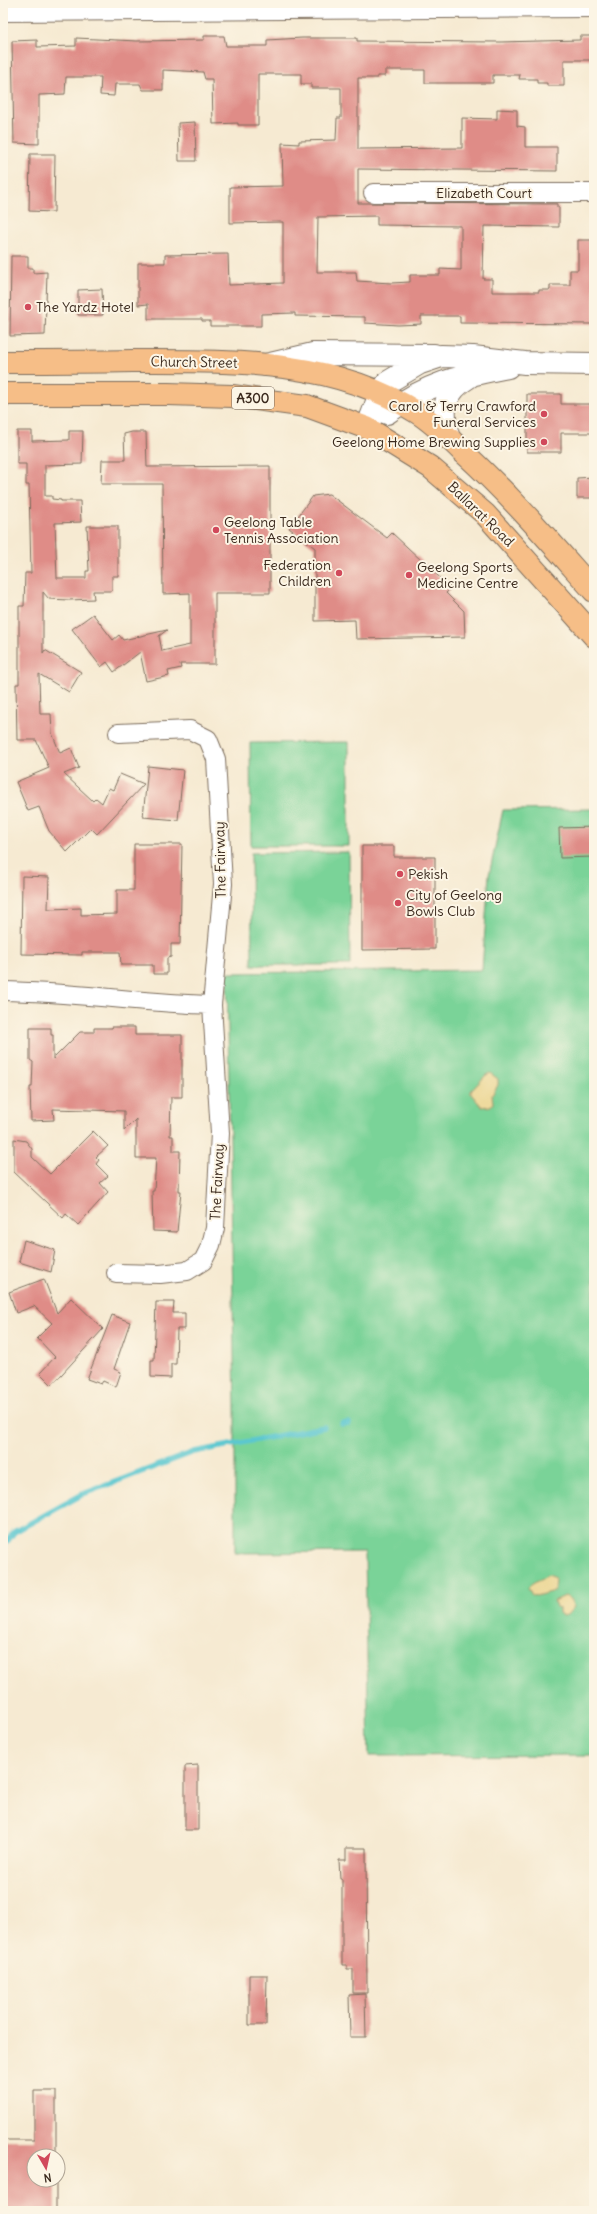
<svg xmlns="http://www.w3.org/2000/svg" width="597" height="2214" font-family="Delius,sans-serif">
  <rect width="100%" height="100%" fill="#fcf5e5"/>
  <filter id="ink" filterUnits="userSpaceOnUse"><feTurbulence type="fractalNoise" baseFrequency=".025" numOctaves="2"/><feDisplacementMap in="SourceGraphic" scale="8" xChannelSelector="R" yChannelSelector="G"/><feConvolveMatrix kernelMatrix="1 2 1 2 8 2 1 2 1" color-interpolation-filters="sRGB"/></filter>
  <filter id="wash" filterUnits="userSpaceOnUse"><feTurbulence type="fractalNoise" baseFrequency=".012" numOctaves="4" result="noise"/><feDisplacementMap in="SourceGraphic" scale="16" xChannelSelector="R" yChannelSelector="G"/><feGaussianBlur stdDeviation="0.9" result="paint"/><feColorMatrix in="noise" values="0 0 0 0 0 0 0 0 0 0 0 0 0 0 0 0 0 1.4 0 .05"/><feComposite in="paint" operator="in"/></filter>
  <g filter="url(#wash)">
    <rect width="100%" height="100%" fill="#f6ead2"/>
    <!-- green -->
    <path fill="#7ad398" stroke="#5a7e5b" d="M349 742V846H251L250 743Z
      M594 809V1755L369 1756 365 1552 235 1553V1410L227 973 482 970 489 875 503 810Z
      M349 852 350 965H252L251 853Z"/>
    <!-- sand -->
    <path fill="#eeda9e" stroke="#94825e" d="M490 1073 498 1079V1085L492 1095 493 1103 491 1106 482 1107 471 1094V1091L486 1075Z
      M547 1575 555 1578 554 1591 536 1596 532 1595 528 1588C532 1580 541 1581 547 1575Z
      M565 1596 570 1599 574 1607 567 1615 563 1616 559 1613V1608L556 1607 554 1601Z"/>
    <g fill="none" stroke-linecap="round" stroke-linejoin="round">
      <!-- stream -->
      <path stroke="#5ac7d0" stroke-width="5.5" d="M342 1424 349 1423
        M3 1547 14 1532 83 1494 194 1452 324 1427"/>
    </g>
    <g id="blocks">
      <!-- building -->
      <path fill="#df8c87" fill-rule="evenodd" d="M204 36H224L226 46H267V40L302 38H357V41L500 42 580 40V36H594V60H564V86H547V83H537V79H519L520 75H493V83H425V70H385V76H377V78H358V149L462 148V118L497 119V109L517 110V126L525 127V147H557V171L358 169V203L557 204V207H559V227L484 226 483 279H492V292H539V290H550V285H570V270H578V240H594V324L460 323V316H421V324L398 325 365 323V317L295 316V313L261 314V326H210V321H202V319H148V304L138 305V263H165V255L228 254 229 285 283 283V222L230 223V187L283 186 282 143 299 144V141L336 140 337 118H341V88H311V84H301V74H258V125H238V123L213 124 212 79H205L203 72 163 70V90H143L140 84H115L114 96 100 95 101 77H66L65 94 39 95V144L14 143 12 41 37 40V47L76 46V38L137 41 204 40ZM377 216V225L461 226V270L440 269V275H410V282L391 283 357 281 356 272H317L318 217Z
        M195 122 196 161H179L178 123Z
        M30 154H55L54 212 29 211Z
        M11 256H28V268H33V273L47 272 45 335 10 336Z
        M102 289 103 315H78V290Z
        M527 394H561V404H594V433H561V452H527Z
        M17 431H32V441L69 440V431H83L82 464 45 465V496H52V499L61 500V501H80L81 522 55 523 57 578H86V571H89L87 526H118V576H112V591H93L94 599 69 600 49 599 43 592V653L45 650 81 672 69 692 39 674 40 714H51L52 733 60 753 71 748 79 768 64 774 93 801 96 798 102 803 109 788 113 790 120 774 144 784 97 834 91 828 67 852 49 831 39 807 28 811 16 782 49 768 36 740H17L16 684H19V606H24L25 573H31L29 485H26V464H17Z
        M132 432H146L147 467 270 466V593H215V664H180L181 668 168 671 169 676 146 681 140 652 114 672 107 662 101 667 72 629 93 614 113 640 119 635 123 640 167 630 159 636 162 651 190 645V593L163 594 162 484H101L102 460H125L124 434Z
        M594 477V498H577V478Z
        M329 494 387 538 392 533 451 588 446 593 464 611 465 637 356 639 355 620 315 621V548L289 528 313 496Z
        M148 766 183 770 178 820 143 817Z
        M594 827V857L560 858 559 828Z
        M134 844H182L180 944H171V957L167 958V974H153V965H121L120 952H82V955L21 954 22 876 49 877 48 909 81 908V915L117 914V890H134Z
        M362 846H394V857H435V949L362 950Z
        M112 1027H135V1035H182V1097H171L170 1136H173V1151H180L179 1191H181L177 1232 153 1231 152 1191H154L156 1158H136V1119L124 1131V1111L53 1109 54 1120 31 1121 30 1087H32L33 1062 30 1060V1028H51V1035H53V1059L80 1032H94V1028H112Z
        M93 1131 108 1146 96 1157 99 1160 96 1164 108 1176 100 1183 108 1192 78 1225 66 1214 63 1218 14 1172V1139L26 1141 32 1149V1157L50 1174Z
        M24 1240 55 1250 51 1272 19 1262Z
        M44 1279 57 1313 71 1298 103 1329 52 1385 40 1373 55 1357 37 1338 52 1323 34 1306 16 1313 9 1292Z
        M156 1302H174L173 1313H185V1329H177L176 1364H171V1378L151 1377V1360H154Z
        M112 1315 130 1322 114 1369 121 1372 116 1387 103 1381 101 1384 87 1379Z
        M198 1765V1830H185V1766Z
        M346 1848H366L367 1993H353V1969H347V1965H342V1879H340L339 1860H346Z
        M249 1975H267L266 2025H249Z
        M365 1994 366 2037H350L349 1995Z
        M34 2091H56V2156H34V2180H56V2211H3V2140H34Z"/>
    </g>
  </g>
  <g filter="url(#ink)">
    <use href="#blocks" fill-opacity="0" stroke="#7c6d5d" stroke-width="1"/>
    <g fill="none" stroke-linecap="round" stroke-linejoin="round">
      <!-- minor casing -->
      <g stroke="#7c6d5d" stroke-width="20">
        <path id="minor" d="M3 12 594 8
          M373 193H594
          M3 991C73 992 142 1003 212 1005
          M116 1273 160 1274 187 1271 203 1261 211 1245 215 1228 220 1133 212 1005 223 884 216 759 208 739 190 730 118 733"/>
      </g>
      <!-- tertiary casing -->
      <g stroke="#7c6d5d" stroke-width="24">
        <path id="tertiary" d="M266 365 313 354 434 355
          M387 413C429 382 458 377 508 367
          M367 428 380 394 388 382 420 363 441 356 473 357 525 363 594 364
          M449 439C441 411 442 393 469 377"/>
      </g>
      <!-- trunk casing -->
      <g stroke="#7c6d5d" stroke-width="24">
        <path id="trunk" d="M3 362C46 362 89 362 132 361 229 361 333 358 418 413 435 424 450 439 464 453 511 496 552 544 594 591
          M3 394H168L232 396 307 406 367 428 430 467 485 514 594 636"/>
      </g>
      <!-- minor -->
      <use href="#minor" stroke="#fff" stroke-width="18"/>
      <!-- tertiary -->
      <use href="#tertiary" stroke="#fff" stroke-width="22"/>
      <!-- trunk -->
      <use href="#trunk" stroke="#f6be87" stroke-width="22"/>
    </g>
  </g>
  <!-- markers -->
  <g fill="#d1495b" stroke="#fcf5e5" stroke-width="1.5">
    <circle cx="28" cy="307" r="4"/>
    <circle cx="544" cy="414" r="4"/>
    <circle cx="544" cy="442" r="4"/>
    <circle cx="216" cy="530" r="4"/>
    <circle cx="339" cy="573" r="4"/>
    <circle cx="409" cy="575" r="4"/>
    <circle cx="400" cy="874" r="4"/>
    <circle cx="398" cy="903" r="4"/>
  </g>
  <g text-anchor="middle" stroke-width="4" stroke-linejoin="round" paint-order="stroke">
    <!-- shield labels -->
    <rect fill="#fcf5e5" stroke="#75675a" stroke-width="1" x="232" y="387" width="42" height="22" rx="3"/>
    <g font-size="13" font-weight="bold" fill="#3b2a1e">
      <text x="253" y="403">A300</text>
    </g>
    <!-- street labels -->
    <g font-size="14" fill="#3b2a1e" stroke="#fcf5e5">
      <text x="484" y="198">Elizabeth Court</text>
      <text transform="translate(194 362) rotate(1)" y="5">Church Street</text>
      <text transform="translate(481 514) rotate(44)" y="5">Ballarat Road</text>
      <text transform="translate(220 860) rotate(-91)" y="5">The Fairway</text>
      <text transform="translate(217 1182) rotate(-87)" y="5">The Fairway</text>
    </g>
    <!-- poi labels -->
    <g font-size="14" fill="#3b2a1e" stroke="#fcf5e5" text-anchor="start">
      <text x="36" y="312">The Yardz Hotel</text>
      <text x="536" y="411" text-anchor="end">Carol &amp; Terry Crawford<tspan x="536" dy="16">Funeral Services</tspan></text>
      <text x="536" y="447" text-anchor="end">Geelong Home Brewing Supplies</text>
      <text x="224" y="527">Geelong Table<tspan x="224" dy="16">Tennis Association</tspan></text>
      <text x="331" y="570" text-anchor="end">Federation<tspan x="331" dy="16">Children</tspan></text>
      <text x="417" y="572">Geelong Sports<tspan x="417" dy="16">Medicine Centre</tspan></text>
      <text x="408" y="879">Pekish</text>
      <text x="406" y="900">City of Geelong<tspan x="406" dy="16">Bowls Club</tspan></text>
    </g>
  </g>
  <!-- margin -->
  <rect width="597" height="2214" fill="none" stroke="#fcf5e5" stroke-width="16"/>
  <!-- north arrow -->
  <g transform="translate(46 2168) rotate(171)"><circle r="19" fill="#fcf5e5" stroke="#afa495"/>
  <path d="M0-3L7 15L0 10L-7 15Z" fill="#d1495b"/>
  <text y="-6" font-size="11" font-weight="bold" text-anchor="middle" fill="#3b2a1e">N</text>
  </g>
</svg>
